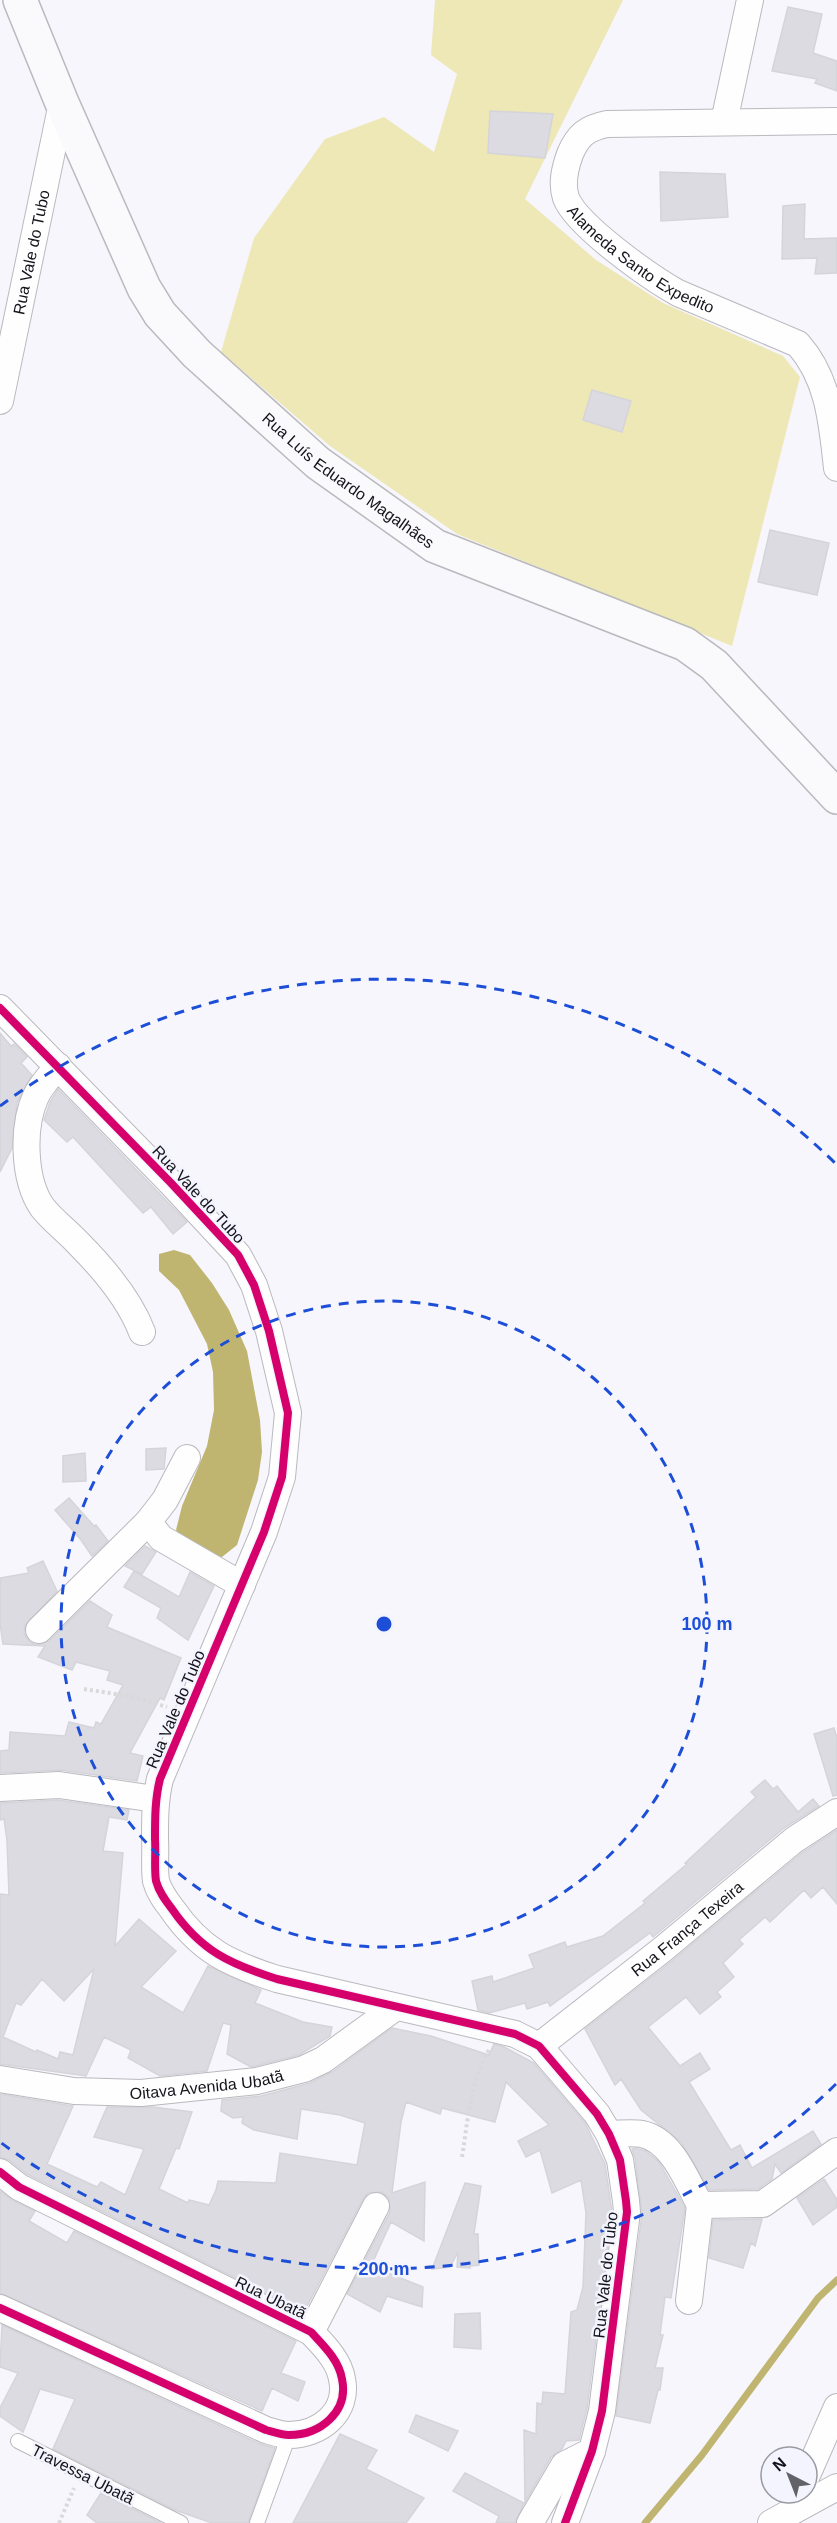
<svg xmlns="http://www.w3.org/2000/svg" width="837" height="2523" font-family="Arial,sans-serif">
  <rect width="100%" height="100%" fill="#f6f6fc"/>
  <!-- green -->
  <path fill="#eee7b6" d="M435 0H623L525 199 596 260 663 303 783 356 800 377 732 646 457 534 330 446 221 352 254 238 325 139 384 117 434 152 457 74 431 55Z"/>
  <!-- water -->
  <path fill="#bfb571" d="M174 1250 190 1255 212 1283 229 1310 247 1351 260 1420 262 1452 258 1480 237 1545 222 1557C199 1554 190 1550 176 1530L182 1506 207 1446 214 1410 213 1372 207 1344 179 1290 159 1271V1254Z"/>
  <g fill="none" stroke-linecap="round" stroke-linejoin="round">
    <!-- stream -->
    <path stroke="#bfb571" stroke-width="7" d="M645 2523 702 2455 818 2298 837 2280"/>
  </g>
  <!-- building -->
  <path fill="#dbdbe1" stroke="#d4d4da" stroke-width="1.5" fill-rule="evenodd" d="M788 7 822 14 813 53 837 61V91L815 83 817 79 772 71Z
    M490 111 553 114 545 158 488 153Z
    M660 172 725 174 728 217 661 221Z
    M805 204 804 239 837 238V273L815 274 817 258 782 259 783 206Z
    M592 390 631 401 622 432 583 420Z
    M770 530 829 543 817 595 758 582Z
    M0 1033 11 1046 14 1044 27 1057 21 1063 32 1075 17 1103 12 1148 0 1172Z
    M58 1089 187 1222 173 1234 151 1207 143 1213 73 1137 67 1142 44 1120 50 1102Z
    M166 1448 164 1469 146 1470V1449Z
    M85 1453 86 1481 63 1482V1456Z
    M69 1498 94 1526 96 1525 108 1541 92 1556 81 1540 55 1510Z
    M145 1546 156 1552 142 1574 125 1566Z
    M43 1561 57 1591 25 1626 24 1633 29 1641 36 1645 49 1641 90 1601 112 1615 107 1627 181 1658 164 1700 160 1698 130 1753 143 1756 137 1781 61 1770 0 1773V1751L9 1750 10 1732 65 1736 69 1722 94 1728 96 1722 101 1724 123 1685 107 1680 110 1671 76 1662 72 1670 38 1657 45 1646 3 1644 0 1624V1578L29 1573 27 1568Z
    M134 1571 179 1597 190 1572 214 1586 188 1640 157 1618 161 1608 124 1587Z
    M834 1728 837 1738V1795L833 1796 814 1734Z
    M765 1780 773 1789 777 1786 798 1812 813 1799 819 1806 784 1828 653 1937 650 1933 550 2006 548 2002 527 2009 525 2003 489 2013 478 2010 472 1981 492 1976 493 1982 534 1968 529 1955 565 1942 567 1947 603 1936 645 1903 643 1901 687 1864 685 1863 756 1797 751 1792Z
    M58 1800 129 1810 127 1820 109 1817 103 1851 123 1853 115 1946 139 1919 176 1951 141 1987 183 2013 208 1966 261 1990 255 2003 303 2022 332 2027 330 2036 299 2055 251 2067 227 2054 231 2025 223 2023 207 2071 160 2076 128 2058 131 2050 104 2037 86 2076 0 2064V1894L9 1895 7 1841 4 1819 0 1820V1803ZM94 1969 73 2055 60 2052 58 2059 37 2050 36 2052 3 2037 16 2003 21 2005 42 1979 64 2001Z
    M837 1830V1904L823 1887 811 1898 804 1890 770 1922 765 1917 739 1940 743 1944 723 1963 734 1977 717 1992 721 1997 700 2014 686 1997 648 2027 680 2066 700 2053 710 2069 689 2082 731 2150 740 2145 752 2168 813 2131 821 2144 781 2173 775 2164 772 2179 758 2189 709 2190 681 2142 641 2110 621 2079 615 2085 585 2029 672 1961 803 1852Z
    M392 2028 431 2036 489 2055 494 2044 504 2047 534 2063 585 2123 605 2164 612 2212 587 2408 579 2440 566 2441 562 2449 551 2457 525 2502 524 2430 536 2434 537 2403 542 2404 543 2392 565 2394 571 2312 577 2310 583 2287 586 2213 581 2180 552 2193 540 2150 526 2157 518 2141 549 2125 506 2082 495 2122 442 2108 440 2114 406 2102 401 2122 392 2193 425 2182 424 2241 391 2222 371 2266 423 2287 422 2307 387 2296 380 2312 347 2294 390 2212 389 2198 382 2192 368 2193 363 2199 304 2312 27 2174 9 2160 0 2157V2094L73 2106 47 2164 97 2187 101 2182 125 2195 144 2149 94 2137 107 2107H153L192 2112 179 2149 176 2148 159 2189 188 2203 189 2200 209 2205 216 2190 218 2181 276 2183 280 2153 357 2165 365 2123 340 2115 301 2109 297 2139 254 2130 242 2123 243 2117 233 2118 221 2111 222 2100 261 2096 310 2083 332 2072Z
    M635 2148 646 2151 659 2162 685 2208 671 2298 665 2297 660 2335H663L655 2368H663L660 2390H658L650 2423 616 2416 642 2214 635 2158 632 2149Z
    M824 2179 837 2200V2207L813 2225 797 2198Z
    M465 2183 481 2186 474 2234H478L479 2265 470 2266V2268L457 2267 458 2252 450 2267 432 2269Z
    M0 2191 12 2200 35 2211 29 2221 67 2243 74 2231 296 2341 281 2373 305 2382 298 2401 272 2388 262 2411 0 2293Z
    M762 2219 755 2246 751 2243 743 2268 709 2258 713 2220Z
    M480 2313 481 2349 454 2347 455 2314Z
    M2 2325 260 2444 275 2448 248 2523H212L175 2510 53 2449 75 2399 40 2389 23 2432 0 2416V2408L18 2373 0 2367Z
    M416 2415 458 2431 448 2451 409 2432Z
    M340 2434 377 2450 366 2469 424 2498 406 2523H293Z
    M465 2473 524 2503 515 2523H496L499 2516 453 2491Z
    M101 2493 161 2523H97L87 2515Z"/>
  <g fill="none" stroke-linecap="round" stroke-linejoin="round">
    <!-- lane casing -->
    <g stroke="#b9b9be" stroke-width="16">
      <path id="lane" d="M18 2441 181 2523
        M257 2523 289 2435"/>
    </g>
    <!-- street casing -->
    <g stroke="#b9b9be" stroke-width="28">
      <g id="street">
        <path id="s1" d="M837 121 607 124C587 128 578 135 570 154 565 168 561 183 566 198 577 226 651 278 678 293L798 344C829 379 832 423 837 468"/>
        <path d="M724 122 750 0"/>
        <path id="s2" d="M0 401 62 103"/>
        <path d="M0 1008 171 1183 238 1255 254 1285 269 1331 288 1413 282 1477 264 1532 160 1779C155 1799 155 1818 155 1839 156 1852 154 1868 156 1881 159 1892 165 1900 172 1909 201 1951 230 1964 277 1979L515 2034 539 2046 597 2114 609 2134 620 2160 626 2201 627 2212 602 2411 592 2451 565 2523"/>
        <path d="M58 1066C51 1075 41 1085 36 1096 22 1126 23 1179 42 1207 52 1220 67 1231 78 1243 103 1268 129 1298 142 1332"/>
        <path d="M148 1522 161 1538 242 1585"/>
        <path d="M39 1630 148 1522 165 1500 187 1458"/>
        <path d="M0 1788 59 1785 155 1799"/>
        <path id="s3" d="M539 2046 663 1949 794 1840 837 1812"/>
        <path id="s4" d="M0 2079 74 2091 141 2093 257 2081 304 2069 323 2060 396 2007"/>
        <path d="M609 2134C619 2134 632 2132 642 2134 672 2140 687 2181 700 2205L763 2204 837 2151"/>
        <path d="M0 2172 19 2187 311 2332C323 2345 339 2360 342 2379 349 2412 320 2435 289 2435 282 2435 273 2432 266 2430L0 2308"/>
        <path d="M689 2301 700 2205"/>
        <path d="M311 2332 376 2206"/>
        <path d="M807 2475 837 2407"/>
        <path d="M530 2523 564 2465 592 2451"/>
        <path d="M771 2523 837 2487"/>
      </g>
    </g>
    <!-- secondary casing -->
    <g stroke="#b9b9be" stroke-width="36">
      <g id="secondary">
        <path id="s5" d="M20 0 62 103 144 288 160 314 197 354 318 463 435 546 685 644 714 665 837 797"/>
      </g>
    </g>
    <!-- path -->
    <path stroke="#d9d9dc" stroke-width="4" stroke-dasharray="3 3" stroke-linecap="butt" d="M84 1689 134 1697 167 1707
      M462 2157C468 2120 470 2082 489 2050
      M59 2523 74 2488"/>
    <!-- lane -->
    <use href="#lane" stroke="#fefeff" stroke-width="14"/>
    <!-- street -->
    <use href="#street" stroke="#fefeff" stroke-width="26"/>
    <!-- secondary -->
    <use href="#secondary" stroke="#fafafc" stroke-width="33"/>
    <!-- cycleway casing -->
    <g stroke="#f4f4fe" stroke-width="11">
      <path id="cycleway" d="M0 1008 171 1183 238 1255 254 1285 269 1331 288 1413 282 1477 264 1532 160 1779C155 1799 155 1818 155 1839 156 1852 154 1868 156 1881 159 1892 165 1900 172 1909 201 1951 230 1964 277 1979L515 2034 539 2046 597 2114 609 2134 620 2160 626 2201 627 2212 602 2411 592 2451 565 2523
        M0 2172 19 2187 311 2332C323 2345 339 2360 342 2379 349 2412 320 2435 289 2435 282 2435 273 2432 266 2430L0 2308"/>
    </g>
    <!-- cycleway -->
    <use href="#cycleway" stroke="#d6006c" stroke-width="8"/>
  </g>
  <!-- distance rings -->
  <g fill="none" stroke="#1d4ed8" stroke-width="3" stroke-dasharray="10 8">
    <circle cx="384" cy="1624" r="323"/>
    <path d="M836 2084A645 645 0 0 1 0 2142M0 1106A645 645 0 0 1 836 1164"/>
  </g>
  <g text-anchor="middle" stroke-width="5" stroke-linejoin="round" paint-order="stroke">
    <!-- street labels -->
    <g font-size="16" fill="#141319" stroke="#f4f4fe">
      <text dy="6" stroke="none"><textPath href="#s2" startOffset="152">Rua Vale do Tubo</textPath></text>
      <text dy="6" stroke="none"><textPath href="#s1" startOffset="424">Alameda Santo Expedito</textPath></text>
      <text dy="6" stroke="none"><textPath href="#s5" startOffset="596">Rua Luís Eduardo Magalhães</textPath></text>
      <text transform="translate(199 1194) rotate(47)" y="6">Rua Vale do Tubo</text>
      <text transform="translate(175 1709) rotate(-67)" y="6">Rua Vale do Tubo</text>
      <text dy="6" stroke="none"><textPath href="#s3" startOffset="189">Rua França Texeira</textPath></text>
      <text dy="6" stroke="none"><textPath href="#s4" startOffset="208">Oitava Avenida Ubatã</textPath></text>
      <text transform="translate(605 2275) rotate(-84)" y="6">Rua Vale do Tubo</text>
      <text transform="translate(271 2297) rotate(26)" y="6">Rua Ubatã</text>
      <text transform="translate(83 2474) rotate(27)" y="6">Travessa Ubatã</text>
    </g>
  </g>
  <circle cx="384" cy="1624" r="9" fill="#1d4ed8" stroke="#f4f4fe" stroke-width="3"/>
  <g font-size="18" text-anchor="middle" font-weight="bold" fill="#1d4ed8" stroke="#f4f4fe" stroke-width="5" stroke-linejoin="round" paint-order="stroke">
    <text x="707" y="1630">100 m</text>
    <text x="384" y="2275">200 m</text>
  </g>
  <!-- north arrow -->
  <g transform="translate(789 2475) rotate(318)"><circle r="28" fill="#f4f4fe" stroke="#9a9aa2" stroke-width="1.5"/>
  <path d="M0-4.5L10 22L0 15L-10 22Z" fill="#636268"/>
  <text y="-9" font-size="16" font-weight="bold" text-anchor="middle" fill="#141319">N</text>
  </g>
</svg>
